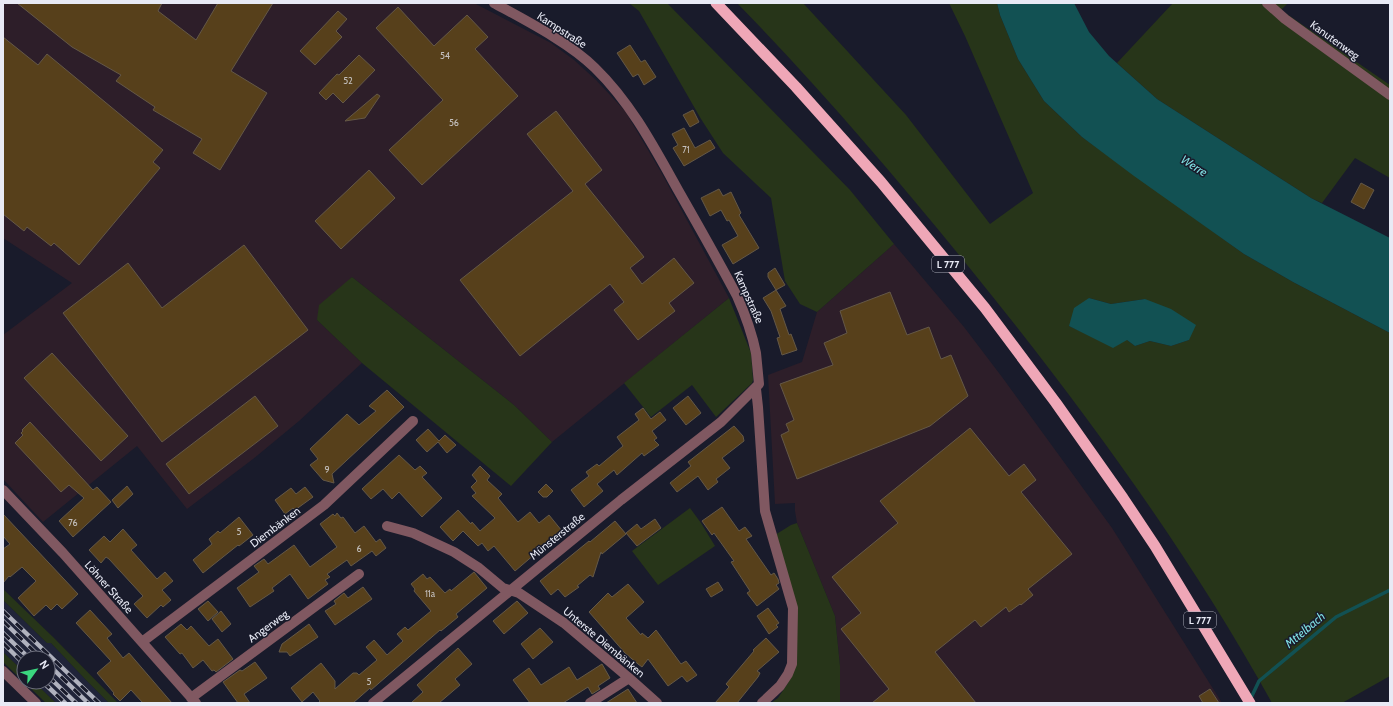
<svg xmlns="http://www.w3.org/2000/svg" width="1393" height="706" font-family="Cabin,sans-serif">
  <rect width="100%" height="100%" fill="#191b2b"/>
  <!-- built -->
  <path fill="#202439" d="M3 600 47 643H51L85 679 109 703H56L34 682H48V658H24V672L3 652Z"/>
  <!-- industrial -->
  <path fill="#2d1e29" d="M3 3H474L551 43 574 60 596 80 625 111 661 172 729 298 552 442 514 405 352 277 317 320 362 363 299 421 253 459 187 509 137 446 43 522 3 479V335L72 283 3 238Z
    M894 244 964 327 1002 377 1112 528 1222 703H840V666L835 616 797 523 795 511V503L775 504 768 375 802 362 817 312Z"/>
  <!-- green -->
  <path fill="#273519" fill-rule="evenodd" d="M629 3H667L850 190 894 244 817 312 800 304 785 281 771 198 723 153 701 119 639 11Z
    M737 3H803L906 115 990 224 1033 193 965 36 949 3H997L1000 15 1018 59 1044 101 1082 137 1244 254 1293 282 1390 333V676L1342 703H1272C1186 548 1080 404 968 266 895 176 819 87 737 3ZM1089 298 1111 304 1145 299 1189 340 1171 346 1150 341 1135 346 1127 340 1080 331 1069 326Z
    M1173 3H1288L1281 10 1390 85V178L1355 158 1322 203 1311 198 1157 99 1117 63Z
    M352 277 514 405 552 442 511 486 362 363 317 320 319 305Z
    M729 298 751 353 753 380 752 383 716 417 692 385 651 417 624 383Z
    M690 508 701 523 715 546 658 585 632 551Z
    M797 523 835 616 840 666V703H771L778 698 788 683 796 638 775 535 791 525Z
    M3 589 53 637 118 703H109L85 679 51 643H47L3 600Z
    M3 652 24 672V682L3 662Z
    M24 682H34L56 703H46Z"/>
  <!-- water -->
  <path fill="#125153" d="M997 3H1074L1089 32 1109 56 1157 99 1311 198 1390 238V333L1293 282 1244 254 1134 176 1082 137 1044 101 1018 59 1000 15Z
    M1089 298 1111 304 1145 299 1171 309 1196 325 1189 340 1171 346 1150 341 1135 346 1127 340 1113 348 1069 326 1074 308Z"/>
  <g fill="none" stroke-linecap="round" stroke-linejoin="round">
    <!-- stream -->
    <path stroke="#125153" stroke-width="3.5" d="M1250 700 1259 681 1336 617 1390 590"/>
  </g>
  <!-- building -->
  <path fill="#57401b" stroke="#645847" d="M17 3H162L158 11 196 40 218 3H273L231 71 267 93 220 170 193 153 202 139 153 110 155 107 116 81 121 75 72 47Z
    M398 7 434 46 467 15 488 37 475 49 518 96 422 185 389 150 443 100 376 28Z
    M338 11 347 19 336 31 342 37 315 65 300 51Z
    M3 37 38 65 47 54 163 150 153 162 160 168 79 265 54 243 51 246 27 227 24 231 3 214Z
    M630 45 641 62 645 60 656 77 644 85 638 74 633 77 617 53Z
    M359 55 375 70 343 103 333 93 326 100 319 93 337 74 339 75Z
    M377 94 380 96 365 118 345 121Z
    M693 110 699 122 690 127 683 115Z
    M556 111 602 170 585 184 644 257 630 268 642 284 674 258 694 283 669 303 675 311 638 340 614 310 624 302 610 284 520 356 460 280 573 191 527 134Z
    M684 128 695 148 710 140 715 148 684 166 673 148 678 145 672 134Z
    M369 170 395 198 341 249 315 221Z
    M1361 183 1374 190 1364 209 1351 202Z
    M719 189 723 196 731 192 741 213 739 215 759 248 733 264 722 245 738 236 729 220 727 221 721 210 710 216 701 198Z
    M244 245 308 330 162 442 63 313 128 263 162 308Z
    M775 268 785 285 776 290 768 277V273Z
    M776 290 786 306 780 309 789 335 791 334 797 350 782 355 777 338 780 337 771 311 763 298Z
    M890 292 907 335 929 327 941 359 951 355 968 396 930 426 797 479 781 435 789 431 786 424 794 420 780 384 833 365 824 343 847 333 840 311Z
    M52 353 128 436 101 461 24 378Z
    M387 390 404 407 332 474 334 483 323 480 310 465 318 459 310 449 347 414 359 425 376 411 369 406Z
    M255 396 278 426 189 494 166 464Z
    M688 396 701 413 686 425 673 408Z
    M643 408 651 419 660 412 666 420 652 431 657 438 654 440 659 445 644 456 642 453 617 475 614 470 597 484 603 491 584 507 571 490 589 476 586 472 597 464 599 466 623 446 617 437 639 420 635 414Z
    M30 422 93 490 97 487 111 502 73 537 59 521 84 498 69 485 61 492 15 443 23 435 21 433 23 431 22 430Z
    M734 426 743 436 744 441 722 458 730 468 716 479 718 482 708 490 698 476 677 492 670 483 691 466 688 462Z
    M970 428 1009 476 1024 464 1036 480 1021 492 1072 554 1028 589 1033 595 1021 605 1020 604 1009 612 1006 607 981 627 975 620 935 652 976 703H872L889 689 841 629 861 613 832 577 898 523 880 501Z
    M428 429 439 441 445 435 456 445 447 453 438 442 427 452 416 440Z
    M399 455 415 470 420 466 427 473 422 477 442 498 422 517 399 492 392 499 383 489 371 499 362 489Z
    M480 466 490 476 487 480 502 494 498 498 518 522 530 512 539 523 549 515 562 531 515 571 494 546 488 551 482 543 478 546 463 531 453 541 440 527 458 510 471 524 472 522 480 531 495 518 472 496 476 493 471 487 477 481 472 475Z
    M546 484 553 491 547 497H543L538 492Z
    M127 486 133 494 118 508 112 500Z
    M305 487 313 497 295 510 293 508 285 514 275 500 291 488 296 494Z
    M722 507 739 531 745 527 752 536 746 539 771 575 774 573 778 579 779 583 776 585 779 589 757 606 747 593 750 591 731 562 734 561 714 533 712 535 702 521Z
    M337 513 341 518 343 517 355 533 364 526 376 542 380 539 386 548 376 556 372 551 351 566 347 560 327 574 330 577 325 580 328 584 308 599 290 574 272 588 274 591 250 607 237 588 259 572 254 566 264 559 268 564 294 545 310 567 337 547 320 524 333 514 335 516Z
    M3 514 78 594 62 609 57 604 51 610 46 605 34 616 18 598 36 581 22 567 10 577 9 576 3 583V549L10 544 3 536Z
    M239 517 253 535 239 546 238 545 203 573 193 560 212 544 209 539 218 531 220 533Z
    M655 519 661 528 637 546 626 533 637 524 641 529Z
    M615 521 626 534 602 554 601 552 593 577 590 575 577 586 579 587 565 597 558 589 551 595 540 581 589 541 590 542Z
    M123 529 137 545 131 550 157 579 165 572 173 581 162 590 171 600 163 607 161 605 147 618 134 604 143 596 109 559 106 557 101 563 89 550 104 536 110 542Z
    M474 572 487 588 456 614 458 617 441 631 440 630 371 690 370 688 353 703H318L320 701 313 692 302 702 291 688 321 663 335 681V689L353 673H357L359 675 377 660 366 647 374 640 387 655 403 641 397 634 405 627 408 630 431 611 414 591 415 589 411 584 423 574 427 579 430 577 445 593 450 589 451 591Z
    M718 582 723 590 711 597 706 589Z
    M628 584 644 602 626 618 641 635 642 633 648 638 656 630 681 664 686 661 697 675 687 682 682 676 668 686 648 659 642 667 638 664 625 653 589 612 608 593 612 597Z
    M363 587 372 599 335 625 325 611 336 604 334 601 344 593 348 598Z
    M208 601 218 612 208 621 198 609Z
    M517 601 528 613 504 634 493 621Z
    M768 608 779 623 776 625 778 627 769 634 757 616Z
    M90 610 112 634 107 638 123 658 129 653 172 703H143L131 690 120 701 113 694 114 693 97 673 111 661 76 623Z
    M221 611 231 624 222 632 212 619Z
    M181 624 187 630 191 626 209 646 218 639 233 659 216 672 214 670 212 671 203 660 193 668 182 653 180 654 165 637Z
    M309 624 318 637 290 656 287 652H279L282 644Z
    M540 628 553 642 533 659 521 644Z
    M766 638 779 652 757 671 760 673 758 677 737 703H715L729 687 726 684 754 651 753 650Z
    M458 648 472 664 455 679 460 685 439 703H411L423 692 417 685Z
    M255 662 267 678 244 694 250 703H238L223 682 240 670 242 671Z
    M602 664 610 678 598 686 600 689 592 694 588 687 563 703H530L513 680 529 668 541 685 569 667 577 680Z
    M628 689 637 703H606Z
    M1210 689 1219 703H1203L1199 696Z"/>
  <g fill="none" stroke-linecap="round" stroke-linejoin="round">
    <!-- minor -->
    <path stroke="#805861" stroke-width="10" d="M1267 3 1285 19 1390 95
      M756 389 758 407 765 511 793 608 792 664 788 674 780 686 762 703
      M3 490 63 553 196 703
      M387 526 413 533 454 552 479 568 503 588 519 593 564 623 629 678 657 703
      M142 642 324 505 413 421
      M3 671 36 703
      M191 698 359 574
      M373 703 621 500 721 422 759 384C758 374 757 363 756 353 752 333 745 314 737 296 718 260 698 225 678 190 654 147 631 103 595 68 570 43 525 20 494 3
      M590 703 629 678"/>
    <!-- trunk -->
    <path stroke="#efa7b7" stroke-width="11" d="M716 3 796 87 881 182 985 308 1056 403 1123 498 1155 546 1250 703"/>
    <!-- rail casing -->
    <g stroke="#b0b2be" stroke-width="4.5">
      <path id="rail" d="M3 611 99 703
        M3 621 41 658
        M3 633 29 658
        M3 643 24 664
        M48 664 88 703
        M48 676 76 703
        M43 682 65 703"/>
    </g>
    <!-- rail -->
    <use href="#rail" stroke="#191b2b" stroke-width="3" stroke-dasharray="9" stroke-linecap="butt"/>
  </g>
  <g text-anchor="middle" stroke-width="3" stroke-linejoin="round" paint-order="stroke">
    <!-- number labels -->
    <g font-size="9" fill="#c4c0be">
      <text x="445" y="59">54</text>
      <text x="348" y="84">52</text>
      <text x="454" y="126">56</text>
      <text x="686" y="153">71</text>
      <text x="327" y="473">9</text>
      <text x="73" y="526">76</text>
      <text x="239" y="535">5</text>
      <text x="359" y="552">6</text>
      <text x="430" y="597">11a</text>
      <text x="369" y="685">5</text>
    </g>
    <!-- shield labels -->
    <g fill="#191b2b" stroke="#aaacb8" stroke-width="1">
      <rect x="932" y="256" width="32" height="16" rx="3"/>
      <rect x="1184" y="612" width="32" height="16" rx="3"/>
    </g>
    <g font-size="10" font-weight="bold" fill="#e8eaf5">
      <text x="948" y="268">L 777</text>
      <text x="1200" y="624">L 777</text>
    </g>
    <!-- street labels -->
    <g font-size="11" fill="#e8eaf5" stroke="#191b2b">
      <text transform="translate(562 30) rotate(33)" y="4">Kampstraße</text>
      <text transform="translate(1335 40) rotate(36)" y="4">Kanutenweg</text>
      <text transform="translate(749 297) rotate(66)" y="4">Kampstraße</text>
      <text transform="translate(275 527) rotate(-37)" y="4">Diembänken</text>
      <text transform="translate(557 536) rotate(-39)" y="4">Münsterstraße</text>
      <text transform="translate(109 587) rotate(48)" y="4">Löhner Straße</text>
      <text transform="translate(268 626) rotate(-36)" y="4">Angerweg</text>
      <text transform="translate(604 642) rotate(40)" y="4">Unterste Diembänken</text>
    </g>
    <!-- water labels -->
    <g font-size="12" font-style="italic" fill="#7fdfe2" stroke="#191b2b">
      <text transform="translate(1194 166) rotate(32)" y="4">Werre</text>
      <text transform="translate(1305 630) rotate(-40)" y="4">Mttelbach</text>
    </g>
  </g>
  <!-- border -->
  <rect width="1393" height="706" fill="none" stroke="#e8eaf5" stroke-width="8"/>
  <!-- north arrow -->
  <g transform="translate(36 670) rotate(57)"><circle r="19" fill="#191b2b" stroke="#6c6e7c"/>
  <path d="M0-3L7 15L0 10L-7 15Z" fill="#3bd77f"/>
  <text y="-6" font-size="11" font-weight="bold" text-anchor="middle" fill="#e8eaf5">N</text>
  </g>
</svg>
